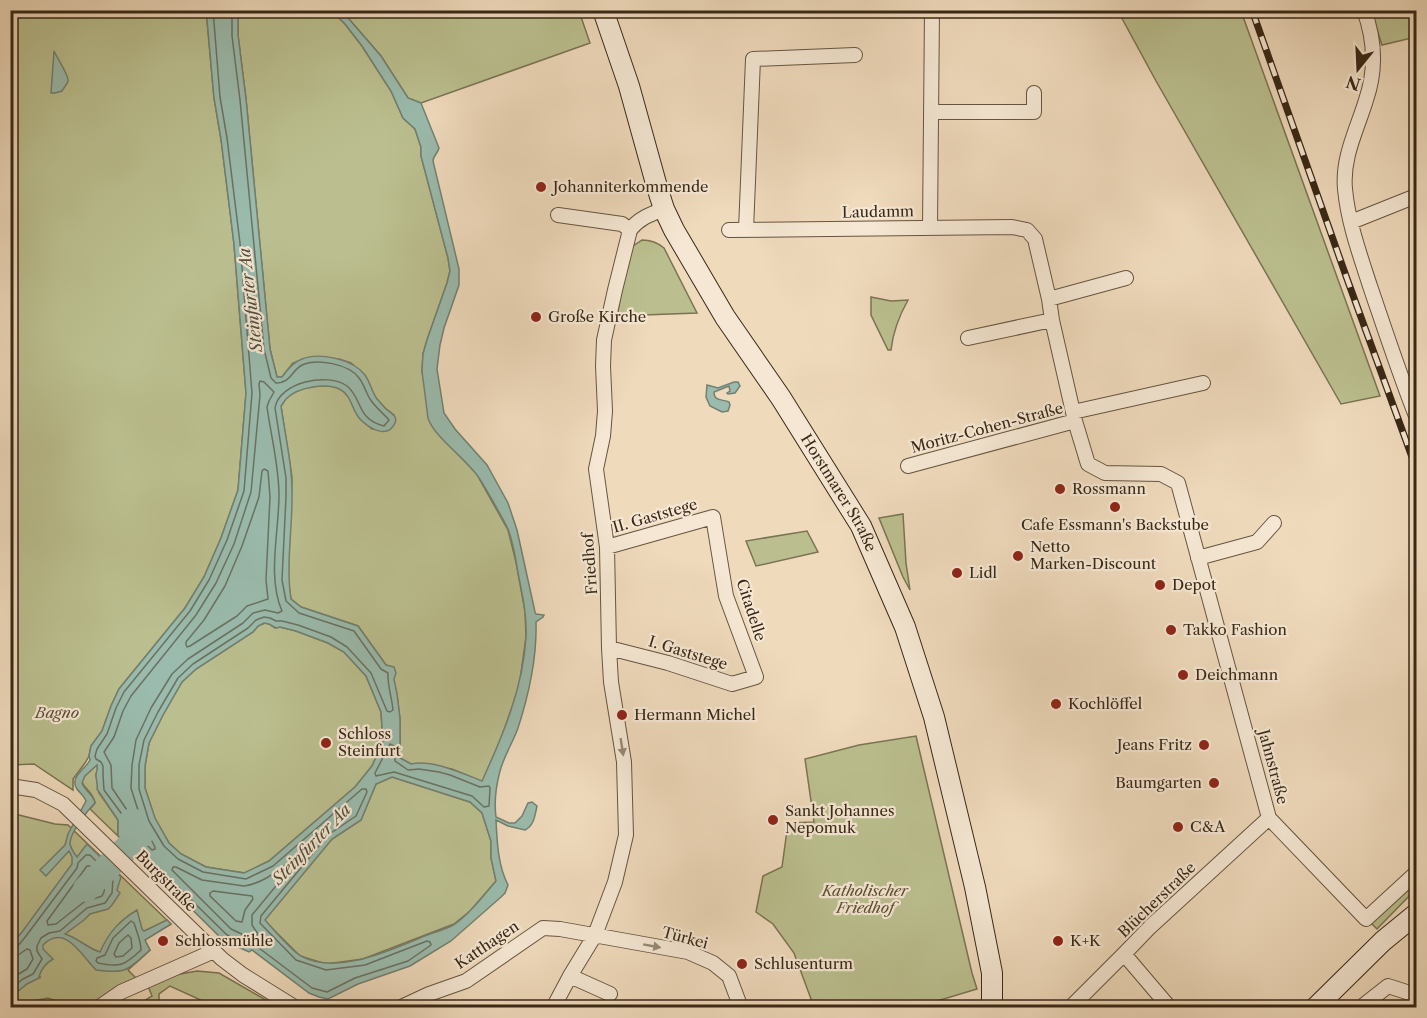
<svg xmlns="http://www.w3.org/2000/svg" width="1427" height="1018" font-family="'Libre Caslon Text',serif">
  <rect width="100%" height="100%" fill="#efdabc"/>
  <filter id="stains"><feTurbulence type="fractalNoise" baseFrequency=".00333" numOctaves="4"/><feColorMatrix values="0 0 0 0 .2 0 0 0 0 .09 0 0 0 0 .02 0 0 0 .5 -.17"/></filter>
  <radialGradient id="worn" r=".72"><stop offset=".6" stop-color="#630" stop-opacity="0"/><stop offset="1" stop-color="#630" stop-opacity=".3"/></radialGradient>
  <!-- green -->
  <path fill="#bbbf8f" stroke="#7a7452" stroke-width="1.5" d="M446 10 579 11 590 43 421 103 408 98 381 56 342 11H427L429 14 437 16 446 12Z
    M10 11H207V20L214 98 221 139 234 244 246 393 238 490 221 538 204 577 185 608 119 689 111 706 102 731 91 746 89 756 85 763 73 779V790L34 764 11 765Z
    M238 11H332L345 24 362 46 391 91 403 118 415 129 421 147V156L448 258 450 271 447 283 427 340 423 354 422 372 441 437 476 473 508 530 516 562 525 611 526 637 519 687 500 742 482 782 452 769 411 764 400 758V719L397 694 393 679 386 665 358 626 301 607 291 599 288 580 292 477 281 406C283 404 284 401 286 398 297 387 331 381 344 391 351 397 353 409 358 416 362 422 367 424 372 429L394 415 385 408 375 397 364 375 351 363 339 359 318 357 293 363 282 377H277L270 349 246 99 238 35Z
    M1118 11H1241L1380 396 1341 404 1156 81Z
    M1371 11H1416V37L1382 45Z
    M642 240C651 240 657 242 664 248L697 313 617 316 629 250 633 246Z
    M871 297 891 301 908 300C899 316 893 332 891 350H888L871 315Z
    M903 514 906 563 910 590 903 577 879 518Z
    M807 531 818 552 756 566 746 541Z
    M265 623 269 624 275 628 280 627 296 631 328 643 344 652 366 676 381 712 383 742 372 766 355 787 269 861 245 873 206 867 181 854 169 843 155 819 145 788V766L149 743 163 715 182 682 196 669 253 632 258 626Z
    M916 736 972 973 977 989 917 1007H814L794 953 773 924 756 912 763 876 782 867 788 823 814 822 805 759 859 745Z
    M97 765 98 769 96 775 99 793 118 820V836L90 809 95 803C91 783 67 787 97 765Z
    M392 777 470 802 482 813 491 841V858L496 881 470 911 454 924 363 959 326 964 300 956 264 920 332 839 361 820 376 784Z
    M11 813 55 824 68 825 171 924 144 940 150 950 128 970 136 978 91 1007H66L56 1001 48 998 11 1005Z
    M1416 879V889L1377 929 1371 923Z
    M197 971 219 973 278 1007H216L170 986 159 994V1007L133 1008 152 996 148 986 169 976Z"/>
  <!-- water -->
  <path fill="#9abbad" stroke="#738071" stroke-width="1.5" fill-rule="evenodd" d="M207 11H238V35L246 99 270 349 277 377H282C287 370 293 362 302 359 319 352 353 359 365 375 370 382 372 392 377 399 380 402 383 406 386 409 391 413 398 416 395 423 388 439 370 429 361 420 352 412 352 396 341 390 328 382 297 387 286 399 284 401 283 404 281 406 285 436 293 467 292 498 292 532 286 566 291 599L301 607 358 626 386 665 394 667 396 673 394 679 397 694 400 719V758L411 764C432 759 462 773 482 781 503 735 523 688 526 637 527 617 523 598 519 578 516 562 514 544 508 529 500 513 490 496 481 481 470 461 434 438 428 418L422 371 423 354 427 340 447 283 450 271 448 258 421 156V147L415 129 403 118 391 91 362 46 345 24 332 11H342L381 56 408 98 421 103 439 148C438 153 433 156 433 161L459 269V285L444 328 440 345 437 369 444 413 455 429 487 465 508 503 517 530 535 612 536 614 544 615 543 617 536 622C537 657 529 694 518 728 513 742 504 756 500 771 496 786 494 802 496 817L509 823H515L522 816 528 803 532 802 537 806C535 815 534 826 525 830L508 826 496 820C497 842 498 866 508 885L505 893 501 897 451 941 410 966 358 984 328 999 319 997 309 993 252 950 249 952 224 941 118 836V820L97 789C98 783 96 781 96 775 96 771 98 770 97 765L85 776 82 783C85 791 94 795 95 803 88 810 69 834 70 844 71 849 74 853 77 857L87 844 121 877 117 890 120 893 112 905 108 909 90 914 84 920 65 934C78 938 87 948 100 952 109 932 119 921 137 910L142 929 144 931 167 920 171 924 145 940 150 950C128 970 127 974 96 970 81 955 65 923 43 945V949L53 959C46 963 41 969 39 977H41L27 984 11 997V945L22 932 72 864V857L69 851 46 876 40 870 65 845 68 834 86 801C84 796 80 793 77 789 69 777 85 770 90 760L89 756 91 746 102 731 111 706 119 689 185 608 204 577 221 538 238 490 246 393 234 244 221 139 214 98 207 20ZM264 623 269 624 276 628 280 627 296 631 328 643 344 652 366 676 381 712 383 742 372 766 355 787 269 861 244 873 206 867 181 854 169 843 155 818 145 788V766L149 743 163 715 182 682 196 669 253 632 258 626ZM392 777 470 802 482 813 491 841V858L496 881C484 895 471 913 455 924 445 930 431 933 420 938 386 952 337 975 301 956 292 951 273 929 265 920L332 839 361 820 376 784Z
    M54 51C57 58 69 75 68 81 67 85 64 87 62 91L55 93H51Z
    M734 382H738L740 386 735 393 728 394 727 393 730 391 729 386 714 392C714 402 723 399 729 402L730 405 728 411 722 412 710 406 706 397 707 385 718 388Z"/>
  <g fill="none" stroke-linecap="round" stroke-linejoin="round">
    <!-- shore -->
    <path stroke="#6a7262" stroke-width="1.5" d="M213 10 220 97 227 138 240 243 252 393 244 491 227 540 209 580 190 611 124 692 116 708 107 734 97 749 95 756 96 759 101 762 103 766V775L104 790 124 817 125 835 227 935 248 945H255L312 988 327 992 355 978 408 961 431 945 430 942 427 941 365 965 326 970 296 960 260 923 261 916 328 835 356 816 367 792 366 789H362L273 866 246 879 203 872 178 859 164 846 149 821 139 789V765L144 740 158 712 178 678 193 664 248 628 256 620 264 617 270 618 276 621H282L298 625 331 637 347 647 371 673 387 711 390 712 393 710C392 698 387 684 388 673L381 669 354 631 299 613 286 601 282 580 286 497V478L275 408C279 382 328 372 347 386 363 399 356 419 384 426L389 420C383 413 375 407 370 399 366 393 364 384 359 378 349 364 317 358 302 365 291 371 291 383 276 383L271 378 264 349 240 100 232 36V10
      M260 381 264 382 274 392 269 401 267 407C271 436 279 466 279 495 279 532 267 577 282 611L278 613 265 610 253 613 243 623 188 659 172 674 151 708 136 740 132 765 131 788 142 823 155 847V849L152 850 132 831 131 816 112 788 111 765 104 752 114 737 123 711 131 696 196 615 216 583 234 544 251 492 260 395 259 384Z
      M264 469 268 471 270 497 266 580 268 599 247 606 237 616 190 646 187 647 186 645V642L204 620 225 586 242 546 259 497 262 471Z
      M390 744 394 746 395 761 408 770 419 769 439 772 450 775 480 787 489 786 490 788 489 806 484 807 472 796 394 772 376 776 375 773Z
      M286 864 290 865V869L252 915V925L258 934 255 937H248L231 929 172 870 173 867H176L202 880 244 886C259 884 275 874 286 864Z
      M87 866H90L105 881 104 892 102 896 84 902 56 924 48 925 47 921Z
      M213 891 252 896 253 899 245 910 242 922 236 921 210 896V893Z
      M131 921 134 923C137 932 141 941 141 950 125 965 120 968 98 963L96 961 97 958 105 955 113 938Z
      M128 935 131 938 132 948 123 956 116 957 114 954 119 943Z
      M10 948 17 947 26 936 77 868 78 863 86 855H90L113 878 112 893 105 903 87 908 60 931 49 933 41 938 37 946V951L42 959 33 974 23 979 10 989
      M10 956 18 955 27 949 30 950 33 959 27 969 10 979"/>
    <!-- river -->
    <path stroke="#9abbad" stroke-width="26" d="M86 889 140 835 132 821"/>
    <!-- street casing -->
    <g stroke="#665440" stroke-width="16">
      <path id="street" d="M1364 10C1375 40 1376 71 1366 100 1357 130 1342 157 1345 189 1348 222 1360 255 1370 286 1385 330 1399 373 1416 416
        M932 112H1034V93
        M558 215 622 224 630 230
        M1351 222 1416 196
        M930 228 932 10
        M729 230 1012 227 1027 230 1035 239 1049 299 1052 320 1075 421 1088 464 1105 473 1161 474 1178 483 1269 818 1366 919 1416 873
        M746 230 753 59 855 55
        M1049 299 1126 278
        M968 338 1052 320
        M1073 412 1203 383
        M908 466 1075 421
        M607 547 713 517 726 596 756 677 732 684 668 663 609 648
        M1198 558 1257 542 1274 523
        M10 786 36 790 63 804 222 959 243 975 296 1008
        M1124 954 1170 1008
        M570 976 610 994
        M98 1008 121 992 214 951
        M399 1008 429 994 466 981 543 928 560 929 688 952 713 963 729 976 741 1008
        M553 1008 570 976 595 935 615 882 626 835 624 762 611 682 609 648 607 547 596 469 603 436 605 411 603 366 604 340 615 290 630 230C639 218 651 214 664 209
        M1070 1008 1124 954 1150 927 1269 818
        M1360 1008 1388 986 1416 995"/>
    </g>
    <!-- secondary casing -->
    <g stroke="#392816" stroke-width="22">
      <g id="secondary">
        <path id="s1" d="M603 10 629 86 657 187 664 209 674 230 725 317 781 398 861 526 905 627 934 717 975 887 992 973V1008"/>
        <path d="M1315 1008 1383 941 1416 914"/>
      </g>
    </g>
    <!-- street -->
    <use href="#street" stroke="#f5e7d3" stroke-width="14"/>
    <!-- secondary -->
    <use href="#secondary" stroke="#f5e7d3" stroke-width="20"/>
    <!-- rail casing -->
    <g stroke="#392816" stroke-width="7">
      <path id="rail" d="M1252 10 1346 276 1416 468"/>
    </g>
    <!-- rail -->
    <use href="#rail" stroke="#f5e7d3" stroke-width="4.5" stroke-dasharray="14" stroke-linecap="butt"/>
  </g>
  <!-- one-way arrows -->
  <defs><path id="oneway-solid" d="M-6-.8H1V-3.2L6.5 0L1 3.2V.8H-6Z" transform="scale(1.5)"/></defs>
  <g fill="#978874">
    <use href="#oneway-solid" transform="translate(622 747) rotate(81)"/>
    <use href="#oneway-solid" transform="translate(652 946) rotate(10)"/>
  </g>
  <!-- markers -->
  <g fill="#8f2418" stroke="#f5e7d3" stroke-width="2">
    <circle cx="541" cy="187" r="6"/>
    <circle cx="536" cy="317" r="6"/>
    <circle cx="1060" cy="489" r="6"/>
    <circle cx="1115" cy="507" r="6"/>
    <circle cx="1018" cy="556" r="6"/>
    <circle cx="957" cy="573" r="6"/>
    <circle cx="1160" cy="585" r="6"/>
    <circle cx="1171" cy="630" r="6"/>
    <circle cx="1183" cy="675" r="6"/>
    <circle cx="1056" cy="704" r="6"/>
    <circle cx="622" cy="715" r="6"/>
    <circle cx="326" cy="743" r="6"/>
    <circle cx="1204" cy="745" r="6"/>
    <circle cx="1214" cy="783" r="6"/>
    <circle cx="773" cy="820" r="6"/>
    <circle cx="1178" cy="827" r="6"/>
    <circle cx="163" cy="941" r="6"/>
    <circle cx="1058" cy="941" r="6"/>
    <circle cx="742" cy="964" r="6"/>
  </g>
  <g text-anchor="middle" stroke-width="4.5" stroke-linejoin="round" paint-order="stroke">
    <!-- poi labels -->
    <g font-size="15" fill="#392816" stroke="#f5e7d3" text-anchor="start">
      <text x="553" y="192">Johanniterkommende</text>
      <text x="548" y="322">Große Kirche</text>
      <text x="1072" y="494">Rossmann</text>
      <text x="1115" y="530" text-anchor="middle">Cafe Essmann's Backstube</text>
      <text x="1030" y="552">Netto<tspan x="1030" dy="17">Marken-Discount</tspan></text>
      <text x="969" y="578">Lidl</text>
      <text x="1172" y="590">Depot</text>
      <text x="1183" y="635">Takko Fashion</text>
      <text x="1195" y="680">Deichmann</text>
      <text x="1068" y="709">Kochlöffel</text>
      <text x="634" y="720">Hermann Michel</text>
      <text x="338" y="739">Schloss<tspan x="338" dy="17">Steinfurt</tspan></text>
      <text x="1192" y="750" text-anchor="end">Jeans Fritz</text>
      <text x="1202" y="788" text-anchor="end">Baumgarten</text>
      <text x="785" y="816">Sankt Johannes<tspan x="785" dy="17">Nepomuk</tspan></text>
      <text x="1190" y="832">C&amp;A</text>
      <text x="175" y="946">Schlossmühle</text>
      <text x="1070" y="946">K+K</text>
      <text x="754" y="969">Schlusenturm</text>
    </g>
    <!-- street labels -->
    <g font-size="15" fill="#392816" stroke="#f5e7d3">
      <text transform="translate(878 212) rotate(-1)" y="5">Laudamm</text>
      <text transform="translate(987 428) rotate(-15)" y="5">Moritz-Cohen-Straße</text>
      <text dy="5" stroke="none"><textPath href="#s1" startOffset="542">Horstmarer Straße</textPath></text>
      <text transform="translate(655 516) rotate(-16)" y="5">II. Gaststege</text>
      <text transform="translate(590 564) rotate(-94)" y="5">Friedhof</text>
      <text transform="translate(751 610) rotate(72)" y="5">Citadelle</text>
      <text transform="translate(688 653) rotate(17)" y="5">I. Gaststege</text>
      <text transform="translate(1273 767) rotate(75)" y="5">Jahnstraße</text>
      <text transform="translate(166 881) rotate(45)" y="5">Burgstraße</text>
      <text transform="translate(1157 900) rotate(-44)" y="5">Blücherstraße</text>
      <text transform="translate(685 938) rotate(15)" y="5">Türkei</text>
      <text transform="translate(487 945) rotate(-34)" y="5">Katthagen</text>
    </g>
    <!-- park labels -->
    <g font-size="15" font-style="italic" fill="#5a4e34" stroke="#f5e7d3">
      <text x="57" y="718">Bagno</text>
      <text x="865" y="896">Katholischer<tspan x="865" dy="17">Friedhof</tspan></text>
    </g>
    <!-- water labels -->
    <g font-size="16" font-style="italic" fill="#514d3c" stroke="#f5e7d3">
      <text transform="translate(250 300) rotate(-97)" y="6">Steinfurter Aa</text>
      <text transform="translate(311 844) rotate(-46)" y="6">Steinfurter Aa</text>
    </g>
  </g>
  <!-- margin -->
  <rect width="1427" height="1018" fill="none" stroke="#efdabc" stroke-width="36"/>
  <rect x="12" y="12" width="1403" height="994" fill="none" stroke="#392816" stroke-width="3"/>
  <rect x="18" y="18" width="1391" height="982" fill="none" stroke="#392816" stroke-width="1.5"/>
  <!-- north arrow -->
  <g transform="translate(1358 69) rotate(198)" stroke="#f5e7d3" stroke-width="4.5" paint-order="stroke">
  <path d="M0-4.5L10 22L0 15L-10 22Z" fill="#392816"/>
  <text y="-9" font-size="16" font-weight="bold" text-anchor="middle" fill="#392816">N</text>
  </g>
  <rect width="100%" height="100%" filter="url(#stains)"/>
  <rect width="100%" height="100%" fill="url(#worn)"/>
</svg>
